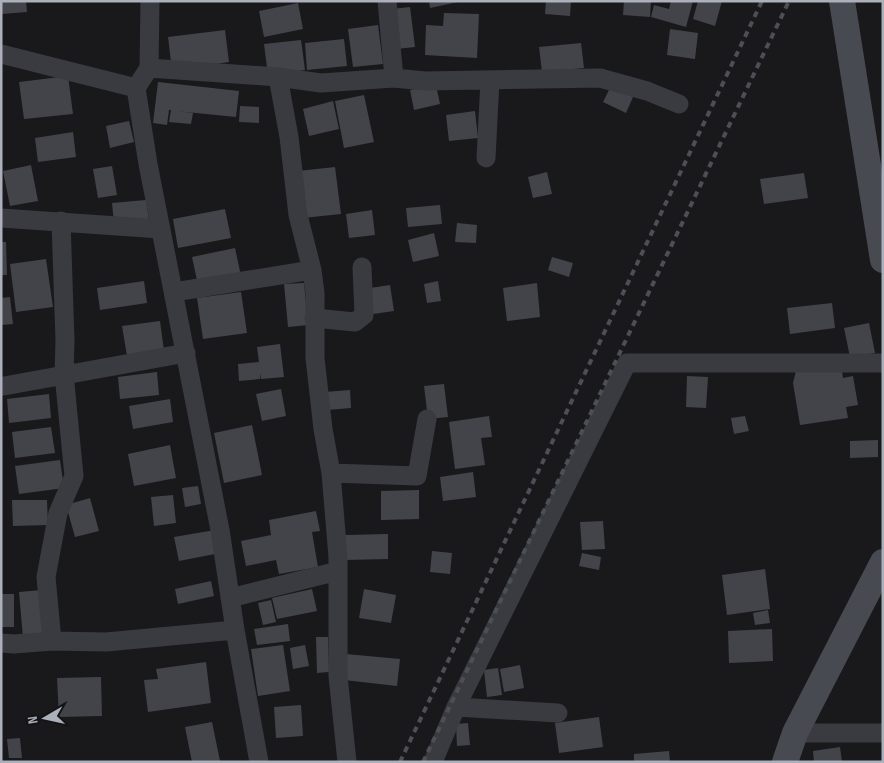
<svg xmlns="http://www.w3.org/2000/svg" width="884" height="763" font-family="'Sofia Sans Condensed',sans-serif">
  <rect width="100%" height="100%" fill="#19191c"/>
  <!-- building -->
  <path fill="#434449" d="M1 1H26L27 12 1 14Z
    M429 1H458V2L430 8Z
    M546 1H571L570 16 545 14Z
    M624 1H651L650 17 623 15Z
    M671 1H693L686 27 651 17 654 5 669 9Z
    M698 1H722L715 26 693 19Z
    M298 3 303 29 264 37 259 11Z
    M410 7 415 47 396 49 391 9Z
    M444 13 479 14 477 58 425 55 426 25 443 26Z
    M378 25 383 64 353 67 348 29Z
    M670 29 698 33 695 59 667 55Z
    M225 30 229 62 172 70 168 37Z
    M344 39 347 66 307 70 305 43Z
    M301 40 305 70 268 75 264 44Z
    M581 43 584 68 542 72 539 47Z
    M68 76 73 114 24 119 19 82Z
    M158 82 239 91 236 117 176 111 193 113 191 124 169 122 171 110H169L167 125 153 123Z
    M436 85 440 104 414 110 410 90Z
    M611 86 633 97 626 113 603 102Z
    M364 95 374 142 344 148 335 101Z
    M333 101 339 129 309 136 303 109Z
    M240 106 259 107V123L239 122Z
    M475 111 478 138 449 141 446 115Z
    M129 121 134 142 110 148 106 126Z
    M73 132 76 157 38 162 35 138Z
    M31 165 38 201 10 206 3 171Z
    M112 166 117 195 98 198 93 169Z
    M335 167 341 214 303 218 298 171Z
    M547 172 552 194 533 198 528 177Z
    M804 173 808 198 764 204 760 179Z
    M146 200 149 220 114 223 112 203Z
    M440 205 442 224 408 227 406 208Z
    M225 209 231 238 178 248 173 219Z
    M372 210 375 235 349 238 346 214Z
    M457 223 477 225 476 243 455 242Z
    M434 233 439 256 413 262 408 240Z
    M1 242H6L7 275H1Z
    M235 248 241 276 198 285 192 257Z
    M552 257 573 263 569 277 548 270Z
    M46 259 53 307 16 312 10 264Z
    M144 281 147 303 100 310 97 288Z
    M438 281 441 301 427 303 424 284Z
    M304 283 308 325 288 327 284 284Z
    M537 283 540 317 507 321 503 288Z
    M390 285 394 311 373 314 370 288Z
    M241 292 247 333 203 339 197 298Z
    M10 297 13 324 1 325V298Z
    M832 303 835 328 790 334 787 308Z
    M160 321 164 351 127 356 122 326Z
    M869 323 875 353 850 357 844 328Z
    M280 344 284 377 261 379 260 373V379L239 381 238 364 259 362 257 347Z
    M841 364 843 378 853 376 858 405 846 407 848 418 800 425 793 383 796 371Z
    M157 372 159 395 120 399 118 377Z
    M687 376 708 377 706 408 686 407Z
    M444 384 448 417 428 419 424 386Z
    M281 389 286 416 262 421 256 394Z
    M350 390 351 408 327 410 325 392Z
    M49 394 51 418 9 423 7 399Z
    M170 399 173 422 133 429 129 406Z
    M489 416 492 437 481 438 485 465 455 469 449 422Z
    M745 416 749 431 734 434 731 418Z
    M252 425 262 475 224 483 214 433Z
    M51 427 55 453 15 458 12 432Z
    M878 440V457L850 458V441Z
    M170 445 176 478 134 486 128 454Z
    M60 460 64 488 19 494 15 466Z
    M473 472 476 497 443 501 440 477Z
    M198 486 201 504 185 507 182 488Z
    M419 490V519L381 520V491Z
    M173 495 176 523 154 526 151 497Z
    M90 498 99 531 75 537 66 505Z
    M12 500H47L48 525 13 526Z
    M316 511 320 531 312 532 318 567 279 574 276 560 246 566 241 541 271 535 269 520Z
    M603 521 605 549 582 550 580 522Z
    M215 530 220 553 179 561 174 537Z
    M388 534V559L345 560V535Z
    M432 551 452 553 450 574 430 572Z
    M582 553 601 557 599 570 579 566Z
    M765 569 770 609 727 615 722 575Z
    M211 581 214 596 178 604 175 589Z
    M312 589 317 611 277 619 272 598Z
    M364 589 396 595 391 623 359 618Z
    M42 590 46 635 23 638 19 592Z
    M1 594H14V627H1Z
    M271 600 276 622 263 625 258 603Z
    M768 610 770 623 755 625 753 613Z
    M288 624 290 641 257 645 254 629Z
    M772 629 773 661 729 663 728 631Z
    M316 637H328L329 672 317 673Z
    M283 645 290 691 258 696 251 649Z
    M305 645 309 666 293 669 290 648Z
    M346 654 400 659 397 686 344 680Z
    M206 662 211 703 148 712 144 680 158 679 156 669Z
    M520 665 524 688 504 692 500 669Z
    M498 668 502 695 487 697 484 670Z
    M101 677 102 716 59 717 57 678Z
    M301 705 303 736 276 738 274 707Z
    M599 717 603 747 559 753 555 723Z
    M212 722 220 761 192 762 185 727Z
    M468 723 470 745 457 746 456 724Z
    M20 738 22 758H9L7 739Z
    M840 747 842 762H814L813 751Z
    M669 751 670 762H634V754Z"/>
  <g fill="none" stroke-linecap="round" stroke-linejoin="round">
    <!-- street -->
    <path stroke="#3a3b41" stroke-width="19" d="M150 1 149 68 136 88 148 164 220 530 235 630 259 762
      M387 1 394 78
      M1 54 136 88
      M149 68 278 77
      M486 158 490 80
      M1 218 161 229
      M174 292 312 270
      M314 318 355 322 364 315 362 267
      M4 386 186 353
      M331 473 417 476 427 419
      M230 598 338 571
      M52 641 46 577 58 513 74 476 64 374 65 341 61 221
      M1 643 14 644 52 641 106 642 235 630
      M456 707 558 713
      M795 733H883
      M347 762 338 676V557L331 473 323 429 315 358V293L312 270 298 215 289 137 278 77 321 83 394 78 425 81 600 78 647 91 679 104
      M433 762 456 707 627 363H883"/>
    <!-- secondary -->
    <path stroke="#484a51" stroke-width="26" d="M842 1 883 260
      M785 762 795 733 883 562"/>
    <!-- rail -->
    <path stroke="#4d4f56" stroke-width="4" stroke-dasharray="6 5" stroke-linecap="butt" d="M400 762 762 1
      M423 762 789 1"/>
  </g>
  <!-- border -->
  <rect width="884" height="763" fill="none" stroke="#acb0bb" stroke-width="5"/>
  <!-- north arrow -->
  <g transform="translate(45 718) rotate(261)" stroke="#141417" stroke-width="4" paint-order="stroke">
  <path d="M0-4L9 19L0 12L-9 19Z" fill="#acb0bb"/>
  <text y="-8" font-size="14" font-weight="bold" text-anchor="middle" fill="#acb0bb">N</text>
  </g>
</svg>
